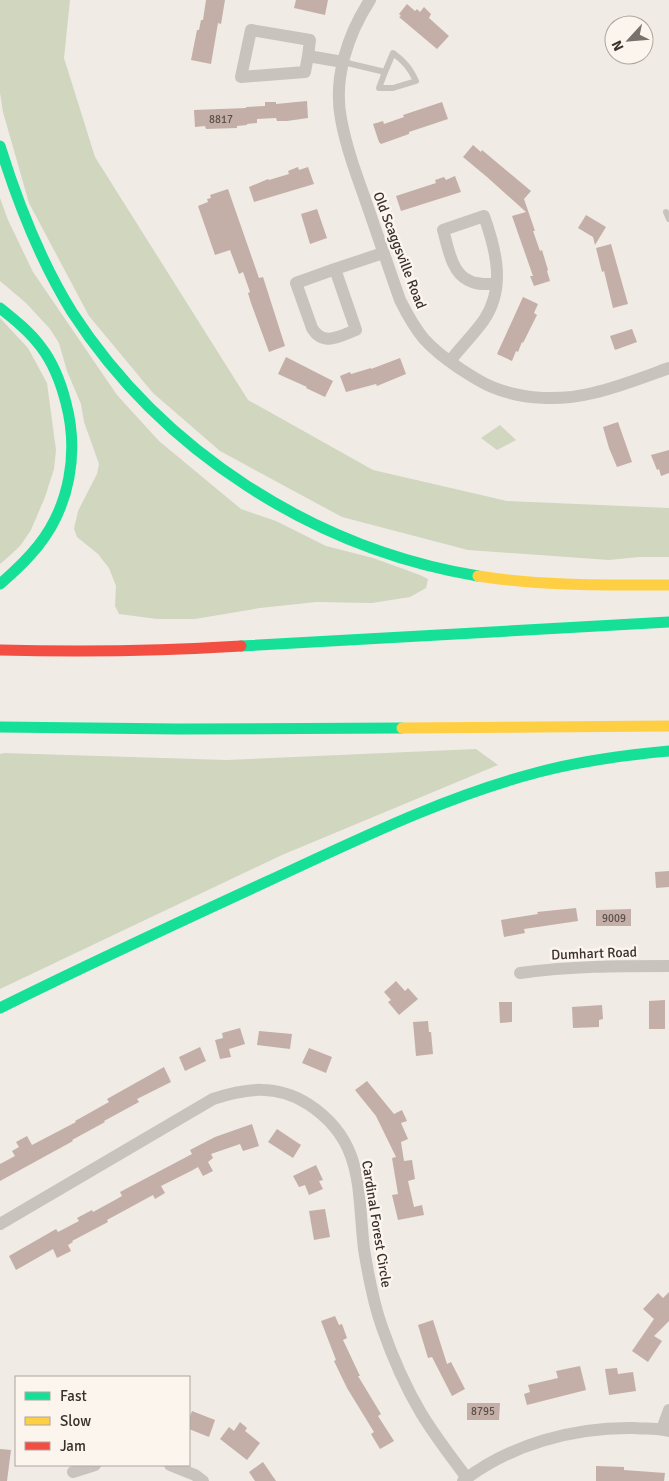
<svg xmlns="http://www.w3.org/2000/svg" width="669" height="1481" font-family="Signika,sans-serif">
  <rect width="100%" height="100%" fill="#f0ebe5"/>
  <!-- green -->
  <path fill="#d1d6bf" d="M0 0H70L64 58 95 157 248 400 373 470 507 501 669 508V557H639L609 560 468 550 342 517 220 451 153 393 89 316 29 203 3 112 0 93Z
    M0 198 8 220 33 272 117 395 159 441 241 509 276 521 326 546 373 558 420 575 428 579 426 588 410 597 372 603 316 602 260 608 195 619H157L119 614 115 606 116 586 109 568 98 554 77 537 74 529 78 511 97 474 99 464 84 422 81 404 67 371 59 343 50 329 26 303 0 281Z
    M0 318 28 348 47 383 56 450 54 469 45 497 31 530 20 546 6 559 0 564Z
    M500 425 516 440 497 450 481 438Z
    M476 749 498 765 282 855 0 989V754L4 753 226 760Z"/>
  <!-- building -->
  <path fill="#c3afa7" d="M206 0H225L221 24 218 23 211 64 191 60 197 30H199L201 20H203Z
    M296 0H328L325 15 294 8Z
    M407 4 415 11 417 9 420 12 424 7 431 14 429 18 449 36 437 49 399 17 401 16 399 14Z
    M307 101 308 118 287 121H277L276 118 257 119V123L247 124V125L237 126V128L206 129 205 126 195 127 194 110 246 108V107L265 106V102H276V104Z
    M442 102 448 119 409 132V134L381 144 379 142 373 124 383 121 384 124 404 117 403 115Z
    M473 145 481 152 482 150 531 191 524 199 535 231H533L540 251 542 250 548 270 547 271 550 281 534 286 530 276H533L512 216 526 212 487 177 463 157Z
    M298 167 299 170 308 167 314 184 254 202 249 187 268 179 269 180 289 174 288 171Z
    M455 176 461 192 401 211 396 196 436 183 435 180 444 177 446 180Z
    M228 189 259 278 263 277 285 346 269 352 251 303 248 293 250 292 243 272 239 274 230 250 215 255 198 206 208 202 207 199 211 198 210 195Z
    M317 209 327 238 310 244 301 214Z
    M586 215 606 227 595 245 593 237 578 228Z
    M611 244 628 304 613 308 604 271 602 272 596 248Z
    M523 297 538 304 534 313 537 315 523 343 522 342 518 352 516 351 512 361 497 354Z
    M632 329 637 342 615 350 610 336Z
    M286 357 333 381 325 397 306 388 307 387 278 374Z
    M400 358 406 374 377 386 376 384 346 392 340 376 350 372 351 374 371 368V369Z
    M618 422 632 462 617 467 609 448 603 427Z
    M669 450V473L661 476 659 469 657 470 651 455Z
    M669 871V887L656 888 655 872Z
    M576 908 578 921 524 929 525 933 504 937 501 920 538 914 537 912Z
    M631 909V926H596V910Z
    M396 981 405 991 408 988 418 999 399 1015 388 1002 391 1000 384 992Z
    M665 1000V1029H649V1001Z
    M499 1002H512V1022L500 1023Z
    M602 1005 603 1019 599 1020V1027L573 1028 572 1007Z
    M428 1021 429 1032H431L433 1054 416 1056 413 1022Z
    M240 1028 245 1044 229 1049 231 1057 220 1059 215 1040 223 1038 222 1033Z
    M259 1031 292 1034 290 1049 257 1045Z
    M200 1047 206 1061 185 1071 179 1057Z
    M309 1048 332 1057 326 1073 302 1063Z
    M164 1067 171 1082 137 1099 139 1102 104 1121 105 1122 72 1140 73 1141 0 1181V1164L15 1156 12 1151 19 1147 16 1142 27 1136 32 1145 76 1122 75 1121 109 1102 107 1099Z
    M367 1081 394 1114 402 1110 407 1121 401 1123 408 1139 401 1142 404 1161 412 1160 415 1179 408 1181 414 1207 422 1205 424 1215 398 1220 392 1195 398 1194 392 1158 396 1157 376 1116 355 1090Z
    M252 1124 259 1146 243 1151 240 1144 211 1154 213 1158 208 1162 213 1171 203 1176 198 1167 191 1171 161 1186 165 1193 155 1199 153 1195 107 1220 108 1222 72 1241 73 1242 68 1245 71 1251 57 1258 53 1249 16 1270 9 1256 56 1229 58 1232 79 1221 77 1218 92 1210 93 1212 115 1200 122 1196 120 1192 192 1154 190 1150 215 1137Z
    M277 1129 301 1145 293 1158 268 1142Z
    M316 1165 323 1180 319 1181 323 1189 309 1195 305 1185 299 1187 293 1176Z
    M325 1209 330 1237 314 1240 309 1211Z
    M669 1292V1321L654 1336 662 1341 648 1362 632 1351 654 1319 643 1309 658 1293 663 1298Z
    M335 1316 339 1325 342 1324 347 1338 343 1340 360 1376H358L381 1414 378 1416 394 1441 380 1449 371 1434 374 1432 347 1388 334 1361 336 1360 321 1321Z
    M433 1320 447 1364 451 1362 465 1389 452 1396 432 1357 428 1358 418 1325Z
    M580 1366 586 1390 527 1405 524 1394 530 1392 528 1385 558 1378 556 1371Z
    M617 1368 618 1374 633 1372 636 1391 609 1395 605 1369Z
    M467 1403H500L499 1420H467Z
    M192 1411 215 1420 209 1437 189 1429V1419Z
    M240 1422 247 1428 245 1431 260 1443 247 1460 220 1439 229 1427 234 1431Z
    M0 1449 11 1450 7 1481H0Z
    M263 1462 276 1481H255L249 1472Z
    M596 1466 624 1467V1470L665 1473 664 1481H596Z"/>
  <g fill="none" stroke-linecap="round" stroke-linejoin="round">
    <!-- lane -->
    <path stroke="#c9c3be" stroke-width="6" d="M343 62 385 72 393 53C404 61 410 68 416 81L393 88H379L385 72
      M666 212 669 219"/>
    <!-- street -->
    <path stroke="#c9c3be" stroke-width="12" d="M370 0C348 34 333 78 341 119 346 146 355 171 364 196 376 231 388 265 400 300 407 314 414 327 424 339 434 350 447 360 459 368 470 375 480 382 492 387 523 400 561 401 593 393 619 387 644 377 669 368
      M308 56 305 72 241 77 251 30 310 40 308 56 343 62
      M335 269 296 283 312 328C323 347 340 336 356 330L335 269 383 253
      M450 361C461 347 474 334 484 320 506 287 496 250 484 216L443 230C448 246 451 272 468 280 476 285 487 284 496 284
      M520 973C570 966 619 966 669 966
      M0 1224 213 1099C246 1088 277 1084 308 1104 365 1141 357 1190 364 1249 368 1274 373 1302 382 1327 392 1356 405 1386 421 1413 435 1436 451 1457 467 1478
      M662 1429 669 1410
      M170 1465 195 1475 203 1481
      M73 1472 95 1465
      M463 1481C511 1444 574 1427 634 1428 646 1429 658 1428 669 1431"/>
    <!-- fast -->
    <path stroke="#16e098" stroke-width="11" d="M0 146C18 204 40 260 72 312 162 451 314 549 478 576
      M0 308C15 320 30 332 41 347 54 364 61 383 66 403 79 452 70 506 38 546 26 561 14 572 0 584
      M241 646 669 622
      M0 727 179 729 402 728
      M0 1008C88 964 177 923 266 882 355 841 443 797 539 772 581 761 625 755 669 751"/>
    <!-- slow -->
    <path stroke="#ffcf43" stroke-width="11" d="M478 576C541 586 606 585 669 585
      M402 728 669 726"/>
    <!-- jam -->
    <path stroke="#f24e42" stroke-width="11" d="M0 650C81 652 161 651 241 646"/>
  </g>
  <g text-anchor="middle" stroke-width="5" stroke-linejoin="round" paint-order="stroke">
    <!-- number labels -->
    <g font-size="11" fill="#5d504a">
      <text x="221" y="123">8817</text>
      <text x="614" y="922">9009</text>
      <text x="483" y="1415">8795</text>
    </g>
    <!-- street labels -->
    <g font-size="14" fill="#3b302b" stroke="#fbf5ee">
      <text transform="translate(400 250) rotate(69)" y="5">Old Scaggsville Road</text>
      <text transform="translate(594 953) rotate(-2)" y="5">Dumhart Road</text>
      <text transform="translate(377 1224) rotate(81)" y="5">Cardinal Forest Circle</text>
    </g>
  </g>
  <!-- legend -->
  <rect x="15" y="1376" width="175" height="90" fill="#fbf5ee" stroke="#aea6a0"/>
  <rect x="25" y="1392" width="25" height="8" fill="#16e098" stroke="#aea6a0"/>
  <text x="60" y="1401" font-size="15" fill="#3b302b">Fast</text>
  <rect x="25" y="1417" width="25" height="8" fill="#ffcf43" stroke="#aea6a0"/>
  <text x="60" y="1426" font-size="15" fill="#3b302b">Slow</text>
  <rect x="25" y="1442" width="25" height="8" fill="#f24e42" stroke="#aea6a0"/>
  <text x="60" y="1451" font-size="15" fill="#3b302b">Jam</text>
  <!-- north arrow -->
  <g transform="translate(629 40) rotate(244)"><circle r="24" fill="#fbf5ee" stroke="#aea6a0"/>
  <path d="M0-4L9 19L0 12L-9 19Z" fill="#7a716c"/>
  <text y="-8" font-size="14" font-weight="bold" text-anchor="middle" fill="#3b302b">N</text>
  </g>
</svg>
